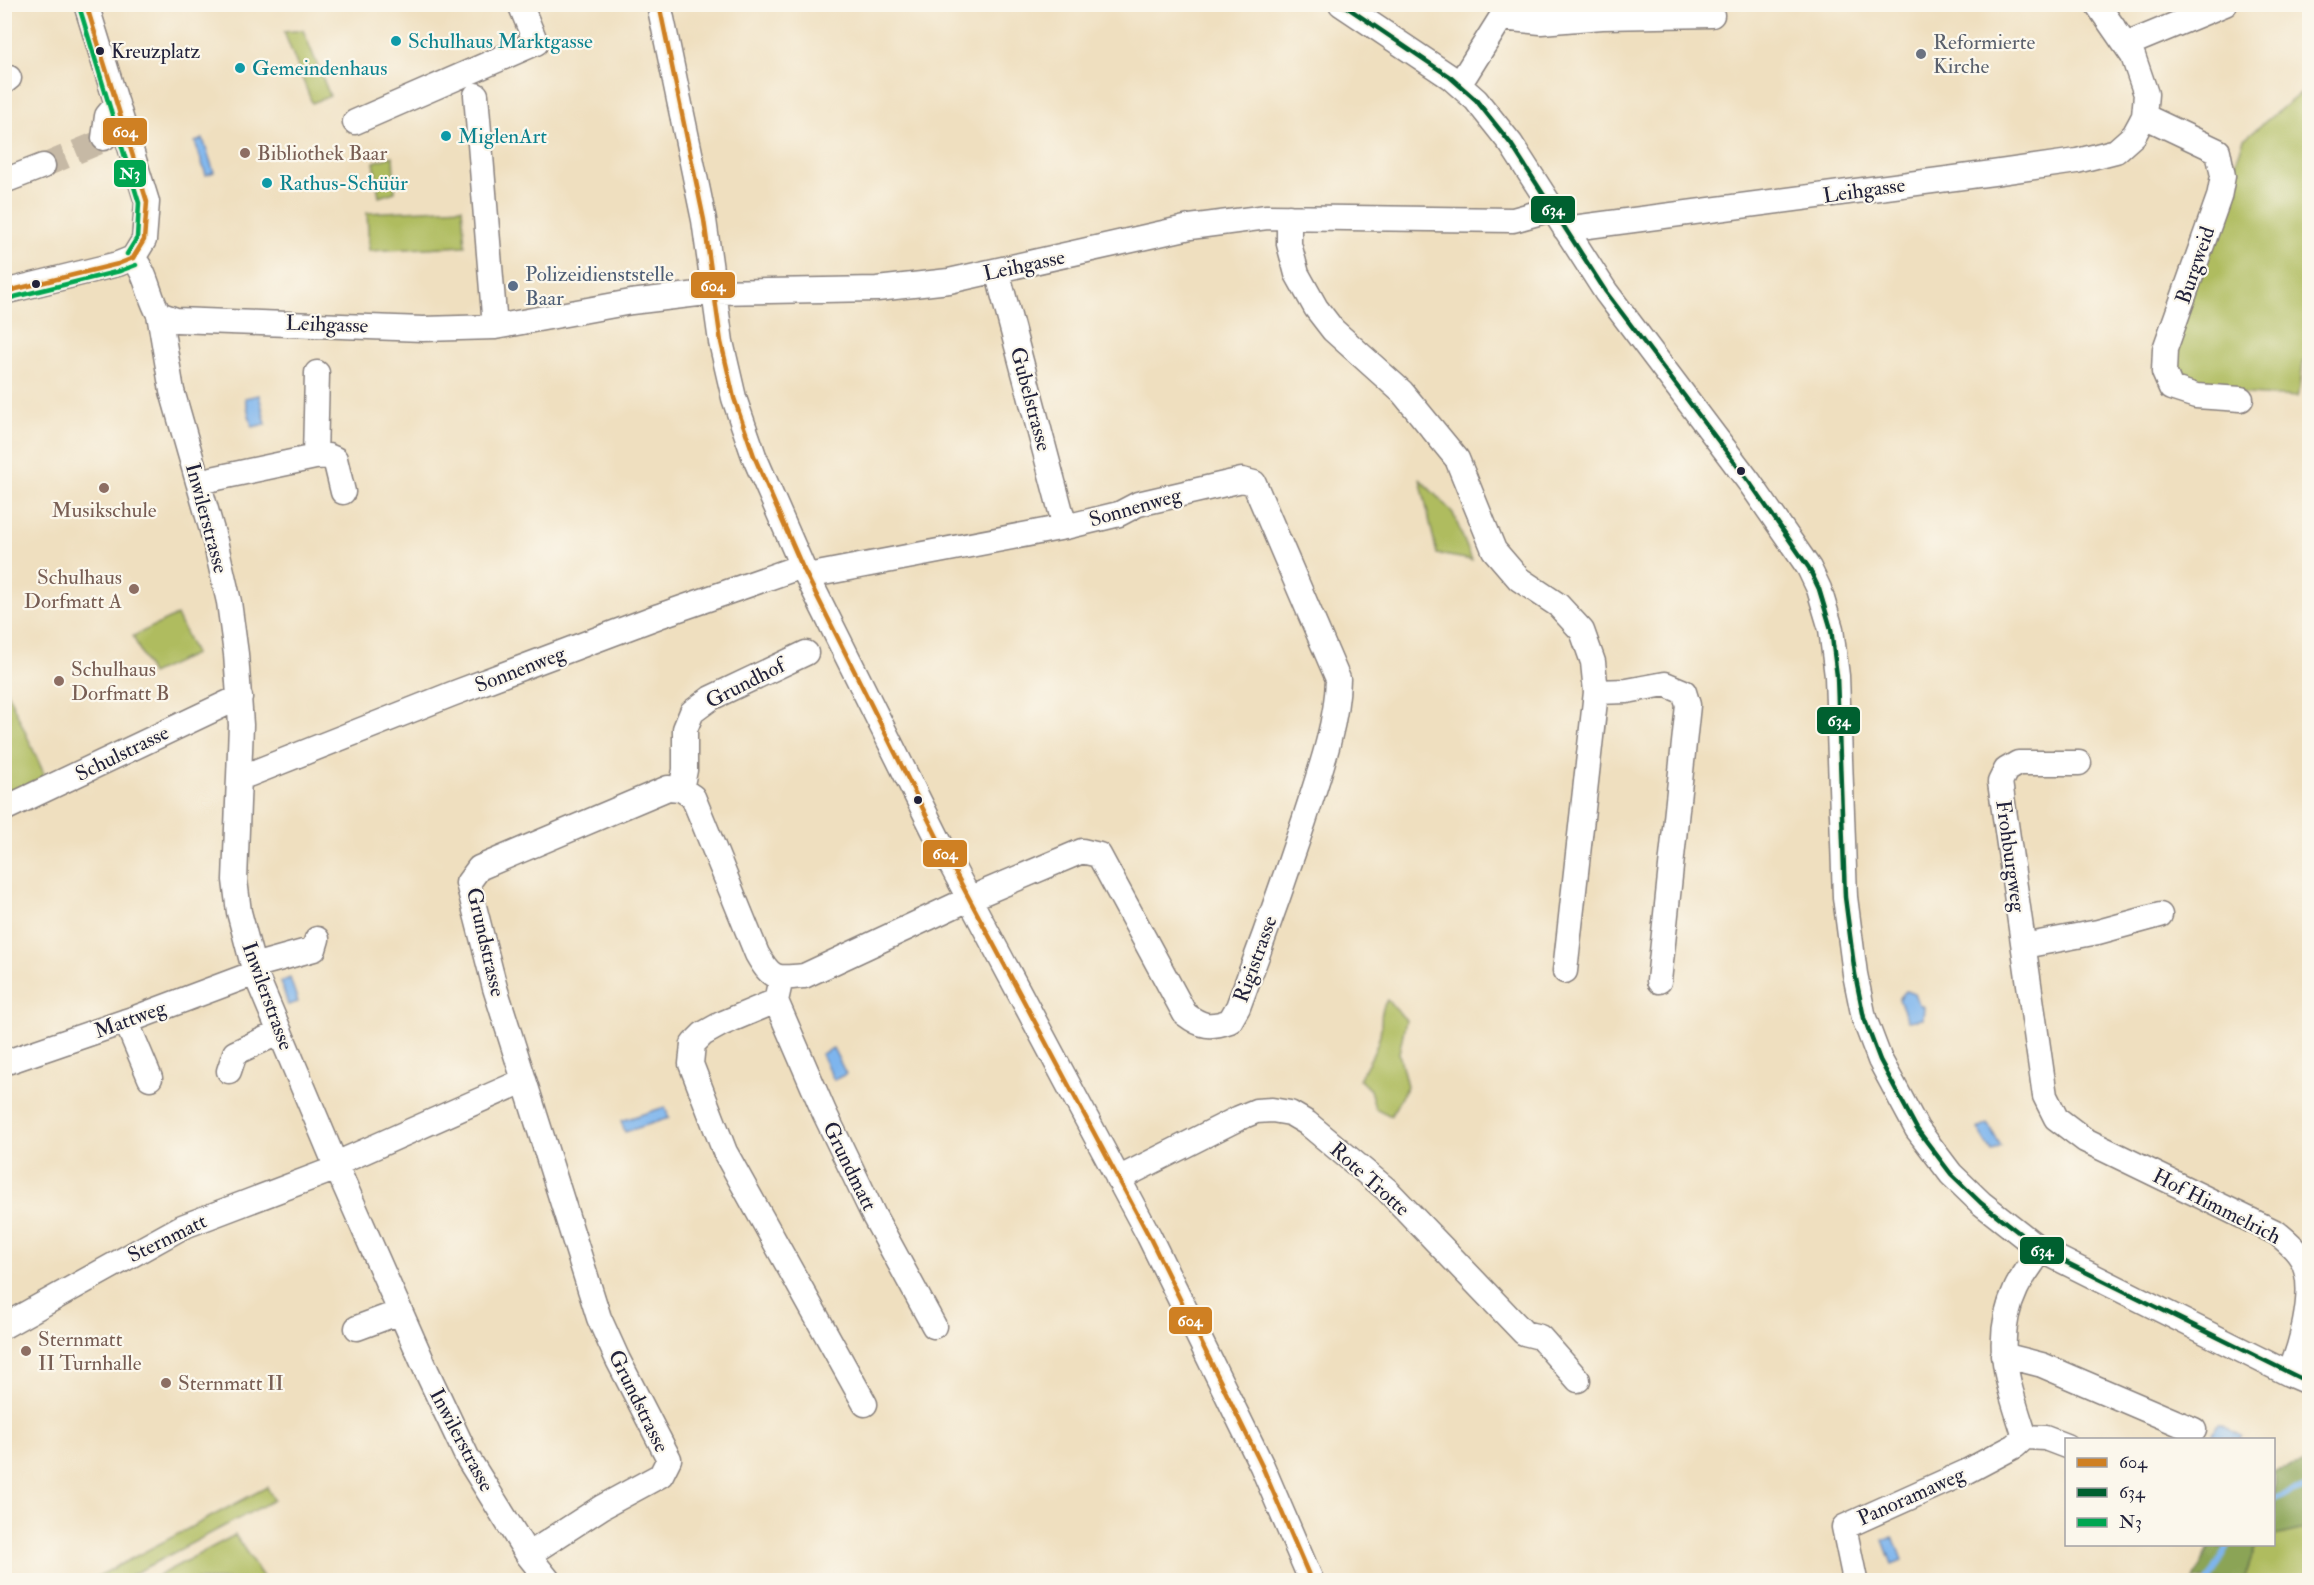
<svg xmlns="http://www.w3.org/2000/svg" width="2314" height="1585" font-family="'IM FELL Double Pica',serif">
  <rect width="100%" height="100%" fill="#fbf7ec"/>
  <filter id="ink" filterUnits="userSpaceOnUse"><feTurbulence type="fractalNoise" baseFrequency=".0167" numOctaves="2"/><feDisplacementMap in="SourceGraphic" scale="12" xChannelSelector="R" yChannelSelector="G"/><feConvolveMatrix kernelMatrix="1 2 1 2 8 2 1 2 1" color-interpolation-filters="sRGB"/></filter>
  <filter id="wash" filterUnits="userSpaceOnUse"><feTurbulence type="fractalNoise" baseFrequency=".008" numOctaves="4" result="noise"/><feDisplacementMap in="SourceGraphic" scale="24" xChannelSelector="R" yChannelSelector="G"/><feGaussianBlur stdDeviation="1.35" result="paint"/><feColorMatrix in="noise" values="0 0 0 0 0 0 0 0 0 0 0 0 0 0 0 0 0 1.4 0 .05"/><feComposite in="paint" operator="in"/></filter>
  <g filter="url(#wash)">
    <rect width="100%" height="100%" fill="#efdfbf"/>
    <!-- green -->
    <path fill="#afbc5f" stroke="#686f4d" stroke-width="1.5" d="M303 30 330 96 312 103 284 32Z
      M2309 86 2310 361H2303L2300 388 2297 397 2214 392 2176 377 2171 347 2244 139Z
      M393 156 395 192 379 197 374 162Z
      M462 208 465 246 369 251 367 213Z
      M1420 479 1453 513 1472 560 1437 554Z
      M177 615 195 654 151 674 133 636Z
      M4 685 45 776 5 796H4Z
      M1387 1000 1406 1020 1399 1053 1407 1086 1391 1116 1375 1108 1370 1090 1359 1079C1367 1065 1377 1050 1380 1034 1383 1020 1378 1014 1387 1000Z
      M267 1487 274 1500 122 1580H91Z
      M2309 1528V1580H2244L2256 1545 2274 1544V1536Z
      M235 1535 265 1580H150Z"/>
    <!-- forest -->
    <path fill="#8ba456" stroke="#566348" stroke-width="1.5" d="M2309 1463V1528L2274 1536V1471Z
      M2210 1545H2256L2244 1580H2194Z"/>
    <!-- water -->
    <path fill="#7eb5ed" stroke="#506c94" stroke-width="1.5" d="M203 139 214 172 206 175 195 142Z
      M259 395 266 424 252 427 245 398Z
      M290 978 298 1002 288 1005 281 982Z
      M1906 991 1914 994 1919 1004 1924 1007 1923 1019 1908 1021 1899 999Z
      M833 1048 846 1074 834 1080 821 1054Z
      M665 1107 669 1118 625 1132 621 1121Z
      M1988 1124 2001 1147 1992 1152 1978 1129Z
      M2218 1424 2243 1436 2241 1439H2219L2212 1436Z
      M1893 1536 1902 1560 1892 1564 1883 1540Z"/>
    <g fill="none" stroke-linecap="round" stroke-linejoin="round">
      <!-- stream -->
      <path stroke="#7eb5ed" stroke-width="6" d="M2274 1499 2310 1485
        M2209 1580 2229 1544"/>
    </g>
  </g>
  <g filter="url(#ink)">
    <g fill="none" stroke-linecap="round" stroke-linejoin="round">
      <!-- minor-tunnel -->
      <path stroke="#c6b9a5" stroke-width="24" stroke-dasharray="24 12" stroke-linecap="butt" d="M43 166 100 142 104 138"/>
      <!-- minor casing -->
      <g stroke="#88807d" stroke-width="27">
        <path id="minor" d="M86 4 147 202 144 240 133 258
          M659 4 704 220 721 342 734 398 754 456 802 566 947 857 1149 1236 1262 1466 1311 1580
          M1341 4 1450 77 1476 100 1511 144 1606 292 1750 483 1809 568 1819 589 1831 629 1837 676 1845 897 1855 974 1864 1018 1880 1060 1917 1129 1951 1174 1981 1203 2041 1250 2289 1374 2310 1383
          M2126 45 2225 4
          M4 82 9 78
          M1459 85 1501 18 1541 22 1602 17 1712 15
          M476 95 495 327
          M2144 116 2218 151 2223 176 2219 197 2165 349 2164 372 2171 388 2196 396 2241 399
          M355 122 536 43 520 4
          M104 138 107 116 117 104
          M4 181 43 166
          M1289 217V244L1297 274 1316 308 1333 330 1402 392 1457 459 1494 550 1519 579 1558 605 1582 631 1593 662 1596 692 1565 971
          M1565 229 1993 173 2077 161 2116 151 2134 135 2140 124 2144 116 2146 94 2133 56 2097 4
          M133 258C148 275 148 296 159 314L172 391 215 541 229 602 236 654 241 725 235 880 239 912 255 973 337 1168 427 1372 467 1457 528 1555 548 1580
          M997 271 1065 527
          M4 292 118 264 133 258
          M159 314 176 320 423 329 495 327 631 302 715 292 877 289 949 281 1190 227 1267 217 1513 220 1552 209
          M315 457 328 456 335 459 343 492
          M198 482 315 457 317 373
          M1596 692 1627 691 1665 684 1684 692 1688 705 1659 981
          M2079 763H2018L2006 770 2000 782 2045 1096 2056 1118 2085 1140 2277 1233C2289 1243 2302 1253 2306 1269 2314 1298 2301 1347 2289 1374
          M240 778 452 694 659 616 802 566
          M681 789 685 770V729L692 712 711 698 806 653
          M4 809 240 697
          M2024 946 2098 932 2160 915
          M253 966 314 949 317 939
          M781 978 776 1001 721 1024 703 1034 693 1044 691 1064 725 1152 865 1404
          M776 1001 824 1112 874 1216 934 1326
          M126 1021 150 1078
          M4 1063 138 1017 255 973
          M229 1071 235 1053 280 1032
          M336 1164 523 1081
          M1118 1179 1239 1118 1256 1111 1272 1110 1290 1113 1307 1123 1387 1190 1524 1333 1540 1337 1578 1380
          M4 1326 182 1227 337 1168
          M357 1328 400 1312
          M2003 1355 2042 1365 2194 1430
          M2025 1437 2045 1438 2066 1446
          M528 1555 602 1507 661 1475 669 1459 618 1360 599 1318 495 988 468 883 479 868 668 788 681 789 693 797 757 954C772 980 776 979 804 976L971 898 1082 851 1099 855 1185 1014C1202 1027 1210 1028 1230 1021L1238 1007C1261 946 1283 884 1304 821 1318 777 1337 726 1338 679L1254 483 1242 480 1138 504 1119 514 1065 527 807 576
          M1855 1580 1844 1527 1966 1472 2015 1446 2025 1437C2009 1386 1991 1342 2016 1289 2022 1276 2033 1263 2041 1250"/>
      </g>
      <!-- minor -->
      <use href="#minor" stroke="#fff" stroke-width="24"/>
      <!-- bus-1 casing -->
      <g stroke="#fbf7ec" stroke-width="9">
        <path id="bus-1" d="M86 4 147 202 144 240 133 258
          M659 4 704 220 721 342 734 398 754 456 802 566 947 857 1149 1236 1262 1466 1311 1580
          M4 292 118 264 133 258"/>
      </g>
      <!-- bus-2 casing -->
      <g stroke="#fbf7ec" stroke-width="9">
        <path id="bus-2" d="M1342 4 1450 77 1476 100 1511 144 1606 292 1750 483 1809 568 1819 589 1831 629 1837 676 1845 897 1855 974 1864 1018 1880 1060 1917 1129 1951 1174 1981 1203 2041 1250 2310 1383"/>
      </g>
      <!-- bus-3 casing -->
      <g stroke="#fbf7ec" stroke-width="9">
        <path id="bus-3" d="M79 6 139 203 137 238 127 254
          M6 299 120 271 136 265"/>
      </g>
      <!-- bus-1 -->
      <use href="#bus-1" stroke="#cf8023" stroke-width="4.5"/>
      <!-- bus-2 -->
      <use href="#bus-2" stroke="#006030" stroke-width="4.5"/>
      <!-- bus-3 -->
      <use href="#bus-3" stroke="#00a651" stroke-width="4.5"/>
    </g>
  </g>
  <!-- markers -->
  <g fill="#0f9aa8" stroke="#fbf7ec" stroke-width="2">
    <circle cx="396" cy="41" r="6"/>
    <circle cx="240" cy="68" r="6"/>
    <circle cx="446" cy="136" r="6"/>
    <circle cx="267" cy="183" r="6"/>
  </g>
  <g fill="#22223b" stroke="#fbf7ec" stroke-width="2">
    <circle cx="100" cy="51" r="5"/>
    <circle cx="36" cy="284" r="5"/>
    <circle cx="1741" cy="471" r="5"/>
    <circle cx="918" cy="800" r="5"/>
  </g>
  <circle fill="#6b7280" stroke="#fbf7ec" stroke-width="2" cx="1921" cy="54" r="6"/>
  <g fill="#8d6e63" stroke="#fbf7ec" stroke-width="2">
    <circle cx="245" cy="153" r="6"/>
    <circle cx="104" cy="488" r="6"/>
    <circle cx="134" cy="589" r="6"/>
    <circle cx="59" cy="681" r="6"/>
    <circle cx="26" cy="1351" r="6"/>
    <circle cx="166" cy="1383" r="6"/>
  </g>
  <circle fill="#5c6f8a" stroke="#fbf7ec" stroke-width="2" cx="513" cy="286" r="6"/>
  <g text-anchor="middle" stroke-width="4.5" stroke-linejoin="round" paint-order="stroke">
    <!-- bus labels -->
    <g font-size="20" fill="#22223b" stroke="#fbf7ec" text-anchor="start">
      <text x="111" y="58">Kreuzplatz</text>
    </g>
    <!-- culture labels -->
    <g font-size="21" fill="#0d838f" stroke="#fbf7ec" text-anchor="start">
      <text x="408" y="48">Schulhaus Marktgasse</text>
      <text x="252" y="75">Gemeindenhaus</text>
      <text x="458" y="143">MiglenArt</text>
      <text x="279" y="190">Rathus-Schüür</text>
    </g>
    <!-- worship labels -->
    <g font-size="21" fill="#5b616d" stroke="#fbf7ec" text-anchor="start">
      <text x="1933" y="49">Reformierte<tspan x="1933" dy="24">Kirche</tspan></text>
    </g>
    <!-- education labels -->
    <g font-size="21" fill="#785e54" stroke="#fbf7ec" text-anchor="start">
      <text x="257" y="160">Bibliothek Baar</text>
      <text x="104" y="517" text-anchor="middle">Musikschule</text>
      <text x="122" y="584" text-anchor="end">Schulhaus<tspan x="122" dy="24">Dorfmatt A</tspan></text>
      <text x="71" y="676">Schulhaus<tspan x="71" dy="24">Dorfmatt B</tspan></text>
      <text x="38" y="1346">Sternmatt<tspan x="38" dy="24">II Turnhalle</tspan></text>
      <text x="178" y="1390">Sternmatt II</text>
    </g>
    <!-- street labels -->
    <g font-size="21" fill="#22223b" stroke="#fbf7ec">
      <text transform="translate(1864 190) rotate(-8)" y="7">Leihgasse</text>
      <text transform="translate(1024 265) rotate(-12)" y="7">Leihgasse</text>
      <text transform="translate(2195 265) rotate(-71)" y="7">Burgweid</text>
      <text transform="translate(327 324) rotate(2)" y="7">Leihgasse</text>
      <text transform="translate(1031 399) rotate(75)" y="7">Gubelstrasse</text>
      <text transform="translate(1135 507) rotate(-16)" y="7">Sonnenweg</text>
      <text transform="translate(207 518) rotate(75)" y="7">Inwilerstrasse</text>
      <text transform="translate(520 669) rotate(-21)" y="7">Sonnenweg</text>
      <text transform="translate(745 683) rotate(-27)" y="7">Grundhof</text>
      <text transform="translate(122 753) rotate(-26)" y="7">Schulstrasse</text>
      <text transform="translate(2011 856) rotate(82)" y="7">Frohburgweg</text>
      <text transform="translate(486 942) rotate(77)" y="7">Grundstrasse</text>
      <text transform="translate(1255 959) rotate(-70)" y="7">Rigistrasse</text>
      <text transform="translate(268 996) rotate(70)" y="7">Inwilerstrasse</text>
      <text transform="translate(130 1019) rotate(-20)" y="7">Mattweg</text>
      <text transform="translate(850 1166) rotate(64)" y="7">Grundmatt</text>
      <text transform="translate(1370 1179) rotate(42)" y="7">Rote Trotte</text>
      <text transform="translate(2217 1206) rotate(27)" y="7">Hof Himmelrich</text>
      <text transform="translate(167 1238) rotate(-26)" y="7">Sternmatt</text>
      <text transform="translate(639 1401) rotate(64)" y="7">Grundstrasse</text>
      <text transform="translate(462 1440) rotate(62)" y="7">Inwilerstrasse</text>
      <text transform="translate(1911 1496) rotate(-24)" y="7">Panoramaweg</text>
    </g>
    <!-- service labels -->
    <g font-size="21" fill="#4e5e75" stroke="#fbf7ec" text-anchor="start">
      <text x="525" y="281">Polizeidienststelle<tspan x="525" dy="24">Baar</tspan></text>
    </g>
  </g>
  <g stroke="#fbf7ec" stroke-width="2">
    <rect x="102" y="117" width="46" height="29" rx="6" fill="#cf8023"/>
    <rect x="113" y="159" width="34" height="29" rx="6" fill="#00a651"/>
    <rect x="1530" y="195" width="46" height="29" rx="6" fill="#006030"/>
    <rect x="690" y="271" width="46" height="28" rx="6" fill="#cf8023"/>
    <rect x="1816" y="706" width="45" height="29" rx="6" fill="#006030"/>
    <rect x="922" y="839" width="46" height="29" rx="6" fill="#cf8023"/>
    <rect x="2019" y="1236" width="46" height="29" rx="6" fill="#006030"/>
    <rect x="1168" y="1306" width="45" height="29" rx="6" fill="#cf8023"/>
  </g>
  <g font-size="16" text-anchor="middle" font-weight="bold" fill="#fff">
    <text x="125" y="137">604</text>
    <text x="130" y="179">N3</text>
    <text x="1553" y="215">634</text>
    <text x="713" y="291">604</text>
    <text x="1839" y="726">634</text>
    <text x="945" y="859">604</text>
    <text x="2042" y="1256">634</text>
    <text x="1190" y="1326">604</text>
  </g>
  <!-- margin -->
  <rect width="2314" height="1585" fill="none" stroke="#fbf7ec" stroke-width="24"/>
  <!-- legend -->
  <rect x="2065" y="1438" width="210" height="108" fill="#fbf7ec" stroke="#a4a2a5" stroke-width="1.5"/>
  <rect x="2077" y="1458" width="30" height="9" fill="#cf8023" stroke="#a4a2a5" stroke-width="1.5"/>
  <text x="2119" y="1468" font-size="18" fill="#22223b">604</text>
  <rect x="2077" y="1488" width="30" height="9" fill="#006030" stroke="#a4a2a5" stroke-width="1.5"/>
  <text x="2119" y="1498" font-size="18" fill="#22223b">634</text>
  <rect x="2077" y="1518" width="30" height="9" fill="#00a651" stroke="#a4a2a5" stroke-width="1.5"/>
  <text x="2119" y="1528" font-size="18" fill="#22223b">N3</text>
</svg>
